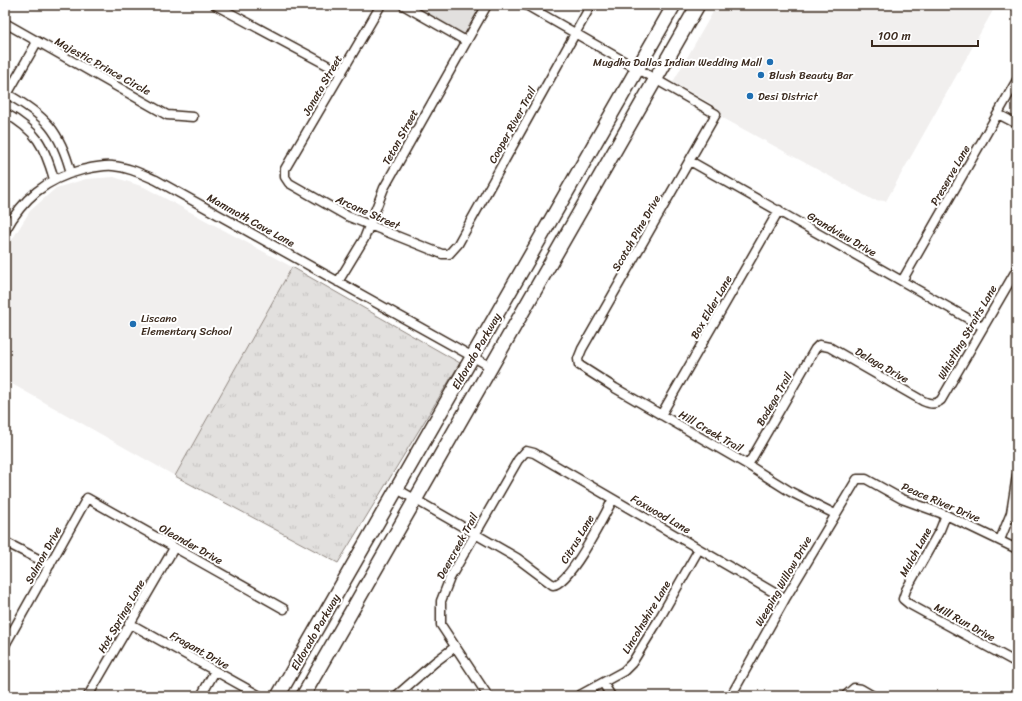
<svg xmlns="http://www.w3.org/2000/svg" width="1022" height="701" font-family="Sriracha,sans-serif">
  <defs>
    <pattern id="grass-tufts" width="24" height="20" patternUnits="userSpaceOnUse"><rect width="24" height="20" fill="#e2e0de"/><path d="M3 7l-1-3M5 7V3M7 7l1-3M15 17l-1-3M17 17v-4M19 17l1-3" fill="none" stroke="#c3c0be"/></pattern>
  </defs>
  <rect width="100%" height="100%" fill="#fff"/>
  <filter id="ink" filterUnits="userSpaceOnUse"><feTurbulence type="fractalNoise" baseFrequency=".025" numOctaves="2"/><feDisplacementMap in="SourceGraphic" scale="8" xChannelSelector="R" yChannelSelector="G"/><feConvolveMatrix kernelMatrix="1 2 1 2 8 2 1 2 1" color-interpolation-filters="sRGB"/></filter>
  <g filter="url(#ink)">
    <!-- built -->
    <path fill="#f1efee" d="M717 5H996L886 201 873 200 723 118 712 104 673 82Z
      M114 177 144 187 292 267 175 476 5 380V251L30 211 56 188 86 179Z"/>
    <!-- grass -->
    <path fill="url(#grass-tufts)" stroke="#8e857e" d="M292 267 460 363 338 563 175 476Z"/>
    <!-- park -->
    <path fill="#e2e0de" stroke="#8e857e" d="M412 5H482L464 35Z"/>
    <g fill="none" stroke-linecap="round" stroke-linejoin="round">
      <!-- street casing -->
      <g stroke="#3b2a1e" stroke-width="11">
        <path id="street" d="M215 5 342 73
          M381 5 285 169V177L289 183 347 216 442 254H449L458 244 591 5
          M403 5 466 41
          M526 5 716 114 582 349 578 359 579 365 615 388 748 465 791 492 835 514
          M5 23 167 115 193 117
          M7 94C45 115 60 131 71 173
          M5 98 37 42
          M5 113C37 131 44 145 54 179
          M998 114 1017 124
          M690 161 983 327
          M5 231C23 198 46 179 82 170 91 168 103 165 113 166 128 167 142 174 156 180L491 367
          M902 281 1017 80
          M338 282 364 239 384 188 487 5
          M661 415 779 210
          M748 465 815 349 819 345 829 347 923 401C930 404 935 405 941 400L1017 269
          M397 489 517 558 553 585C570 584 604 516 613 499
          M946 515 940 530 906 590 903 599 909 604 1017 663
          M1000 540 1011 513 1017 475
          M5 542 50 565
          M129 623 260 696
          M5 645 87 498 284 609
          M603 683 611 696
          M88 696 174 548
          M201 696 215 671
          M396 696 435 662 455 647
          M488 696 441 625V601L450 578 518 460 526 451 534 453 785 599
          M578 696 624 671 632 663 658 621 699 549
          M731 696 785 599 857 479H866L902 499 946 515 1017 549
          M845 696 854 688 861 689 873 696"/>
      </g>
      <!-- primary casing -->
      <g stroke="#3b2a1e" stroke-width="16">
        <path id="primary" d="M278 696 674 5
          M303 696 698 5"/>
      </g>
      <!-- street -->
      <use href="#street" stroke="#fff" stroke-width="8"/>
      <!-- primary -->
      <use href="#primary" stroke="#fff" stroke-width="13"/>
    </g>
  </g>
  <!-- markers -->
  <g fill="#1f6fb2" stroke="#fff" stroke-width="1.5">
    <circle cx="770" cy="62" r="4"/>
    <circle cx="761" cy="75" r="4"/>
    <circle cx="750" cy="96" r="4"/>
    <circle cx="133" cy="324" r="4"/>
  </g>
  <g text-anchor="middle" stroke-width="4" stroke-linejoin="round" paint-order="stroke">
    <!-- poi labels -->
    <g font-size="11" fill="#3b2a1e" stroke="#fff" text-anchor="start">
      <text x="762" y="66" text-anchor="end">Mugdha Dallas Indian Wedding Mall</text>
      <text x="769" y="79">Blush Beauty Bar</text>
      <text x="758" y="100">Desi District</text>
      <text x="141" y="322">Liscano<tspan x="141" dy="13">Elementary School</tspan></text>
    </g>
    <!-- street labels -->
    <g font-size="11" fill="#3b2a1e" stroke="#fff">
      <text transform="translate(103 66) rotate(29)" y="4">Majestic Prince Circle</text>
      <text transform="translate(322 85) rotate(-60)" y="4">Jonata Street</text>
      <text transform="translate(512 125) rotate(-61)" y="4">Cooper River Trail</text>
      <text transform="translate(400 137) rotate(-61)" y="4">Teton Street</text>
      <text transform="translate(950 175) rotate(-60)" y="4">Preserve Lane</text>
      <text transform="translate(368 212) rotate(24)" y="4">Arcane Street</text>
      <text transform="translate(251 220) rotate(29)" y="4">Mammoth Cave Lane</text>
      <text transform="translate(636 233) rotate(-60)" y="4">Scotch Pine Drive</text>
      <text transform="translate(842 234) rotate(30)" y="4">Grandview Drive</text>
      <text transform="translate(711 307) rotate(-60)" y="4">Box Elder Lane</text>
      <text transform="translate(967 332) rotate(-60)" y="4">Whistling Straits Lane</text>
      <text transform="translate(476 351) rotate(-60)" y="4">Eldorado Parkway</text>
      <text transform="translate(882 365) rotate(30)" y="4">Delaga Drive</text>
      <text transform="translate(774 399) rotate(-60)" y="4">Bodega Trail</text>
      <text transform="translate(711 431) rotate(30)" y="4">Hill Creek Trail</text>
      <text transform="translate(941 502) rotate(23)" y="4">Peace River Drive</text>
      <text transform="translate(661 514) rotate(30)" y="4">Foxwood Lane</text>
      <text transform="translate(577 539) rotate(-59)" y="4">Citrus Lane</text>
      <text transform="translate(191 544) rotate(29)" y="4">Oleander Drive</text>
      <text transform="translate(457 546) rotate(-61)" y="4">Deercreek Trail</text>
      <text transform="translate(915 552) rotate(-61)" y="4">Mulch Lane</text>
      <text transform="translate(43 555) rotate(-61)" y="4">Salmon Drive</text>
      <text transform="translate(783 581) rotate(-60)" y="4">Weeping Willow Drive</text>
      <text transform="translate(121 616) rotate(-60)" y="4">Hot Springs Lane</text>
      <text transform="translate(646 617) rotate(-59)" y="4">Lincolnshire Lane</text>
      <text transform="translate(965 622) rotate(29)" y="4">Mill Run Drive</text>
      <text transform="translate(315 632) rotate(-60)" y="4">Eldorado Parkway</text>
      <text transform="translate(200 650) rotate(29)" y="4">Fragant Drive</text>
    </g>
  </g>
  <!-- margin -->
  <rect width="1022" height="701" fill="none" stroke="#fff" stroke-width="20"/>
  <rect x="10" y="10" width="1002" height="681" fill="none" stroke="#3b2a1e" stroke-width="1.5" filter="url(#ink)"/>
  <!-- scale -->
  <path d="M872 40v6h106v-6" fill="none" stroke="#3b2a1e" stroke-width="2"/>
  <text x="878" y="40" font-size="12" fill="#3b2a1e" stroke="#ffffff" stroke-width="3" paint-order="stroke">100 m</text>
</svg>
